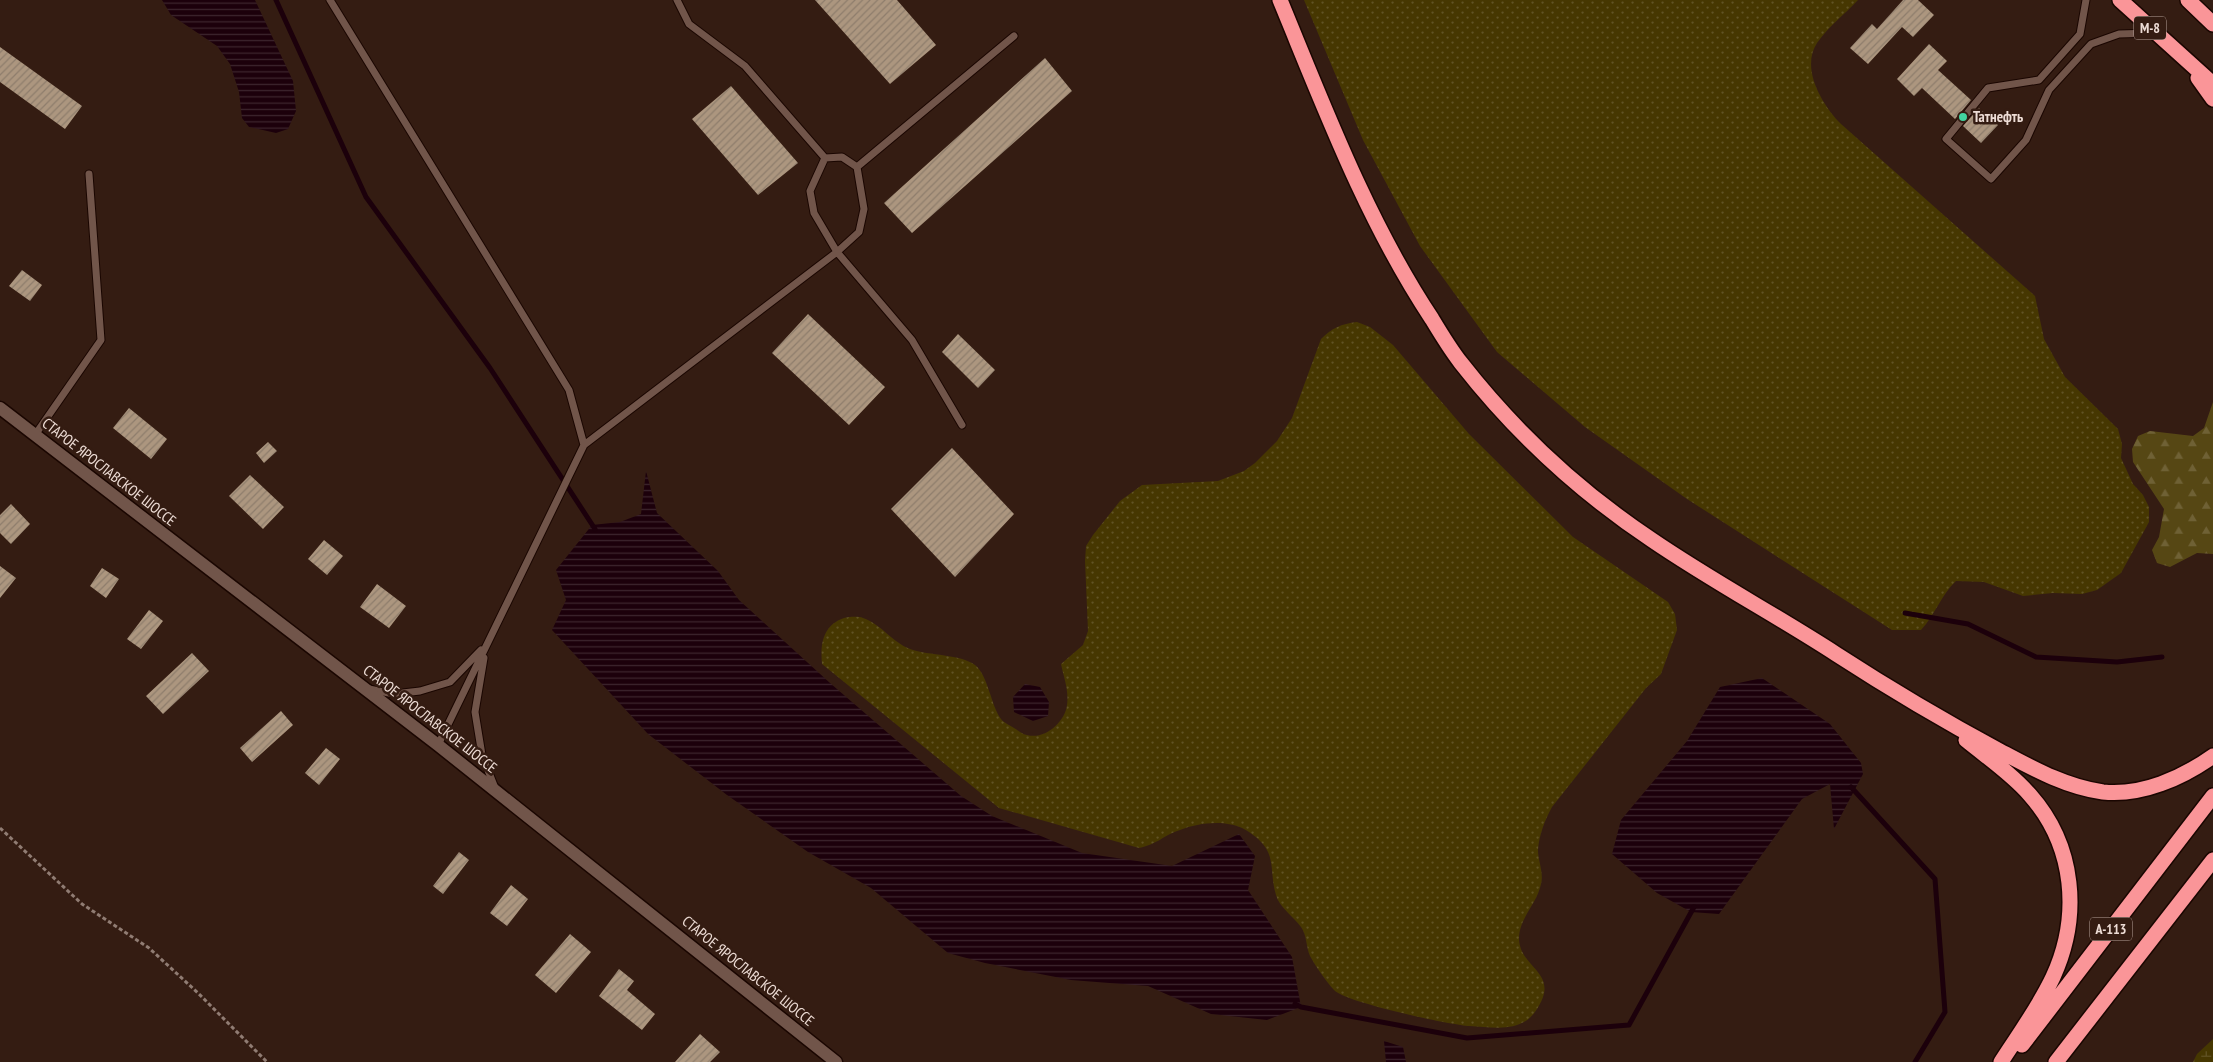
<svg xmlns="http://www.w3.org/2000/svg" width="2213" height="1062" font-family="'PT Sans Narrow',sans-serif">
  <defs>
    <pattern id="green-dots" width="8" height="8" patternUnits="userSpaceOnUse" patternTransform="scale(1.25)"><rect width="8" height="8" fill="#463701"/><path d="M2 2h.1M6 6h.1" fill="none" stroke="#615325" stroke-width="1.8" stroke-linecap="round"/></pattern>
    <pattern id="forest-firs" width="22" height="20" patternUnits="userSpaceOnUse" patternTransform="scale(1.25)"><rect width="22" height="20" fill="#564714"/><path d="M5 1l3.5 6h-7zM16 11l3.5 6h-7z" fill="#6f6135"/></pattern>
    <pattern id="wetland-marsh" width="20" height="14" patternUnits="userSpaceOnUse" patternTransform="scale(1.25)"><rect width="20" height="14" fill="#463701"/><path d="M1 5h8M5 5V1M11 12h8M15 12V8" fill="none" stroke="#615325"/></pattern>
    <pattern id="water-rules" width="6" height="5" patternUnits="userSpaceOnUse" patternTransform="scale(1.25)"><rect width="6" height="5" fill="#1c000b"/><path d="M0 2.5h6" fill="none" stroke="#3d252e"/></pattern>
    <pattern id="building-hatch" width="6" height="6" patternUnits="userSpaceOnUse" patternTransform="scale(1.25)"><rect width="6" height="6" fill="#ac967f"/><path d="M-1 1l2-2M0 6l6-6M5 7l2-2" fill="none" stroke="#8e7d6c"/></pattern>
  </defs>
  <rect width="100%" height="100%" fill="#341c12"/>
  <!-- green -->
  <path fill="url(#green-dots)" d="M1304 0H1858C1845 14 1828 27 1817 43 1800 69 1823 106 1841 124L2035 296 2044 339 2065 377 2118 429 2122 444 2121 458 2133 484 2143 495 2149 507V522L2121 573 2097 590 2082 594 2053 593 2023 596 1984 582 1956 581C1941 595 1935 615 1921 630H1892L1687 499 1585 427 1497 352 1420 246 1363 140Z
    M1357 322 1370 327 1393 345 1469 434 1573 537 1668 602 1675 614 1677 630 1661 674 1646 688 1552 807C1545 820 1539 835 1538 850 1538 861 1544 873 1541 884 1537 904 1519 918 1519 939 1520 969 1561 972 1537 1009 1522 1034 1494 1027 1469 1026 1450 1025 1344 1002 1334 990 1326 981 1316 967 1310 956 1306 947 1307 935 1301 927 1294 917 1279 907 1276 895 1268 867 1279 852 1249 832 1230 819 1201 822 1180 830 1164 835 1158 844 1139 848L999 808 822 664C820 644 823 625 844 618 849 617 858 616 863 618 881 624 892 642 910 649 930 656 960 654 975 665 988 675 991 706 1001 719 1004 723 1010 725 1014 728 1018 730 1022 734 1027 735 1045 740 1065 722 1067 705 1069 691 1064 678 1061 664L1083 645 1088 631 1085 561 1086 546 1093 535 1120 501 1142 485 1218 481 1244 471 1255 463 1277 441 1292 418 1321 339C1332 328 1341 324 1357 322Z"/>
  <!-- forest -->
  <path fill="url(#forest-firs)" d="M2213 402V554L2197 553 2170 567 2157 563 2152 550 2159 537 2164 509 2133 462 2132 449 2138 436 2150 431 2193 436 2204 428Z"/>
  <!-- wetland -->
  <path fill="url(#wetland-marsh)" d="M2213 1039V1062H2193L2197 1054Z"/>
  <!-- water -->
  <path fill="url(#water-rules)" d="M162 0H255L293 81 296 111 288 129 276 133 249 127 242 118 239 92 230 64 217 46 171 15Z
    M646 471 657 513 718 571 739 600 830 683 961 796 992 816 1082 853 1172 866 1239 834 1255 856 1248 890 1292 957 1301 1007 1267 1020 1211 1014 1148 986 1071 980 985 963 948 953 871 888 808 852 727 795 648 734 552 630 566 600 556 570 592 525 620 522 641 514Z
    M1762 678 1830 724 1861 763 1863 774 1834 829 1830 784 1802 799 1719 914 1691 912 1657 893 1612 854 1621 820 1687 741 1720 687Z
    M1025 684 1040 687 1049 702 1048 716 1033 721 1014 712 1013 697Z
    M1384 1041 1403 1047 1406 1062H1386Z"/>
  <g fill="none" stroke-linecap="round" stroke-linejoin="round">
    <!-- stream -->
    <path stroke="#1c000b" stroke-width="5" d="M276 0 366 197 490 368 595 529
      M1905 613 1968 624 2036 657 2117 662 2162 657
      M1851 787 1935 879 1945 1012 1915 1062
      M1295 1004 1301 1007 1467 1038 1629 1025 1694 907"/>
  </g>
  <!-- building -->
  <path fill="url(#building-hatch)" d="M815 0H897L936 45 890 84Z
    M1903 0H1918L1934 15 1913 37 1902 27 1868 64 1850 48 1872 24 1877 29Z
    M1929 44 1947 61 1938 70 1971 100 1955 119 1922 88 1914 96 1897 79Z
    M0 47 82 106 65 129 0 82Z
    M1045 58 1072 91 912 233 884 203Z
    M731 86 798 163 758 195 692 119Z
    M1979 108 1998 125 1981 143 1963 126Z
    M22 270 42 285 30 301 9 286Z
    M808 314 885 387 849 425 772 353Z
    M958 334 995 370 978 388 942 352Z
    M129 408 167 439 151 459 113 428Z
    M268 442 277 451 264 463 256 453Z
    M952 448 1014 514 955 577 891 509Z
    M250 475 284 507 263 529 229 496Z
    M11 504 30 524 11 544 0 533V515Z
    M324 540 343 556 327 575 308 559Z
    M0 566 16 578 0 598Z
    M102 568 119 579 106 598 90 586Z
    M377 584 406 606 389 628 360 607Z
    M149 610 163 621 141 649 127 639Z
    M192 653 209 671 163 714 146 696Z
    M281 711 293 725 252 762 240 748Z
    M326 748 340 759 319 785 305 773Z
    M459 852 469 860 443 894 433 886Z
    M511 885 528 899 507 926 490 913Z
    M570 934 591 952 556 993 535 975Z
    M619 969 634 981 627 990 655 1014 642 1030 599 996Z
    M700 1034 720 1052 710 1062H675Z"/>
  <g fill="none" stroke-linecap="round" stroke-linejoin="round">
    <!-- lane casing -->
    <g stroke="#1a0601" stroke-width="9">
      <path id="lane" d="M330 0 569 390 584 445
        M677 0 689 24 745 66 825 158
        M2086 0 2080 34 2039 80 1988 88 1946 139 1991 179 2026 140 2049 90 2091 44 2119 34 2153 33
        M857 167 842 157 825 158 810 191 814 213 837 252 912 340 962 425
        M35 435 101 340 89 174
        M484 658 475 712 482 755 495 788
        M369 689 394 694 420 691 450 682 481 650
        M438 745 584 445 837 252 859 232 864 209 857 167 1014 36"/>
    </g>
    <!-- secondary casing -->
    <g stroke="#1a0601" stroke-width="15">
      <path id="secondary" d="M0 408 438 745 836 1062"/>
    </g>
    <!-- highway casing -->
    <g stroke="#1a0601" stroke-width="18">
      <path id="highway" d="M1280 0C1325 109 1367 221 1432 319 1441 334 1450 349 1461 363 1515 432 1580 492 1652 540 1712 581 1776 615 1836 654 1890 689 1944 721 2000 751 2032 768 2066 787 2103 792 2142 796 2182 778 2213 756
        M2120 0 2213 84
        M2188 0 2213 24
        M2198 78 2213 99
        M1966 740C1988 758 2012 774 2030 795 2075 846 2081 916 2053 977 2039 1007 2019 1034 2001 1062
        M2022 1045 2213 796
        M2056 1062 2213 860"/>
    </g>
    <!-- path -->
    <path stroke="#907c73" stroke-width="3" stroke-dasharray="4 2.5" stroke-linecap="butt" d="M0 828 82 904 149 948 198 993 267 1062"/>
    <!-- lane -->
    <use href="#lane" stroke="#71554a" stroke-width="7"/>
    <!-- secondary -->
    <use href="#secondary" stroke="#71554a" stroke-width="12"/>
    <!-- highway -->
    <use href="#highway" stroke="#fa9598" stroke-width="15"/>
  </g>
  <!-- markers -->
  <circle fill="#42d4a0" stroke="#341c12" stroke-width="2" cx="1963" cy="117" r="5"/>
  <g text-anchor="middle" stroke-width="5" stroke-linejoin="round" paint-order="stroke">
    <!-- shield labels -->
    <g fill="#341c12" stroke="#b6a29a" stroke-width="1">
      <rect x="2134" y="16.5" width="32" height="23" rx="4"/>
      <rect x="2090" y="917.5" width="42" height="23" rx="4"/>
    </g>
    <g font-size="14" font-weight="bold" fill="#eddcd5">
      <text x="2150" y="33">М-8</text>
      <text x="2111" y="934">А-113</text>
    </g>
    <!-- poi labels -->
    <g font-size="15" font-weight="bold" fill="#eddcd5" stroke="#341c12" text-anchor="start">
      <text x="1973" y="122">Татнефть</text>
    </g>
    <!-- street labels -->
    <g font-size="15" fill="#eddcd5" stroke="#341c12">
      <text transform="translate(109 472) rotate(38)" y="5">СТАРОЕ ЯРОСЛАВСКОЕ ШОССЕ</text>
      <text transform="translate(430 719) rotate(38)" y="5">СТАРОЕ ЯРОСЛАВСКОЕ ШОССЕ</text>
      <text transform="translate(748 971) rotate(39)" y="5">СТАРОЕ ЯРОСЛАВСКОЕ ШОССЕ</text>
    </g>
  </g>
</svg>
